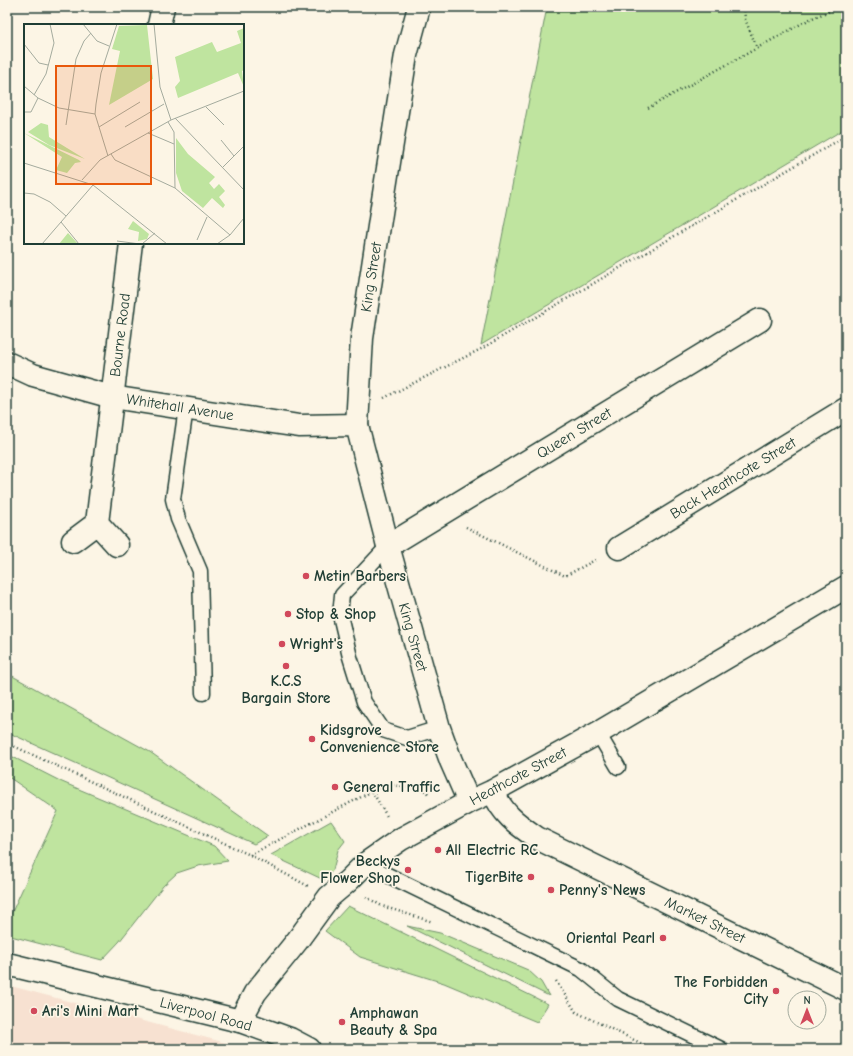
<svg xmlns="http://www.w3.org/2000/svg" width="853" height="1056" font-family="'Comic Neue',sans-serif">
  <rect width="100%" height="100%" fill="#fcf5e5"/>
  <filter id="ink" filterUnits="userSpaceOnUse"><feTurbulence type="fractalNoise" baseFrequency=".025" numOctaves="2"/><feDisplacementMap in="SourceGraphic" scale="8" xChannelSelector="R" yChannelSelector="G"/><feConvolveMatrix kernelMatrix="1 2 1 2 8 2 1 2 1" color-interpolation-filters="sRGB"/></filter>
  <g filter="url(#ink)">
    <!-- built -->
    <path fill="#f7e1d1" d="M7 985 211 1039 248 1049H7Z"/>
    <!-- green -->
    <path fill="#bfe49f" stroke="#6f906a" d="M547 7H846V128L481 345Z
      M7 673 150 752 268 836 254 844 7 732Z
      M7 754 62 782 214 846 228 861 198 866 177 873 163 886 119 942 102 960 7 935V923L58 811 7 776Z
      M331 821 345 841 338 850 333 870 324 880 271 855Z
      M348 906 548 1004 537 1022 444 983 360 957 325 931Z
      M407 926 440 933 528 970 541 982 549 996Z"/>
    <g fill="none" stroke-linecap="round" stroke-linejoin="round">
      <!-- lane casing -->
      <g stroke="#1f3d34" stroke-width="17">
        <path id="lane" d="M186 408 173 499 178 519 200 571 203 693
          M388 546 342 595 340 615 350 657 364 702 383 730 407 738 439 728
          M598 733 618 767
          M365 864 581 969 618 999 721 1049"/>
      </g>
      <!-- street casing -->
      <g stroke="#1f3d34" stroke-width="25">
        <path id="street" d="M159 25 163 7
          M357 425 362 338 383 200 406 55 419 7
          M97 523 131 243
          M73 541 97 523 117 545
          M388 546 760 320
          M619 548 846 409"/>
      </g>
      <!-- secondary casing -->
      <g stroke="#1f3d34" stroke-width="25">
        <path id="secondary" d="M7 363 33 375 112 397 299 426 357 425 388 546 439 728 451 761 469 802
          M493 791C502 814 517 824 537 838L846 989
          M240 1021 255 993 297 941 329 897 348 881 365 864 401 839 469 802 493 791 598 733 846 587"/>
      </g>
      <!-- primary casing -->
      <g stroke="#1f3d34" stroke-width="25">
        <path id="primary" d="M7 964 240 1021 290 1039 309 1049"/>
      </g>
      <!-- path -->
      <path stroke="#1f3d34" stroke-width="2.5" stroke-dasharray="1 3" stroke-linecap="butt" d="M744 7 745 19 757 48
        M648 108 810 19 840 7
        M384 398 481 349 846 136
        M466 527 565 576 597 559
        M7 743 250 855 308 886
        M372 791 388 818
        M250 855 386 784 426 791 429 795
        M366 897 382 906 433 922
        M556 981 576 1012 653 1049"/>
      <!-- lane -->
      <use href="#lane" stroke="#fcf5e5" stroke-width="14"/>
      <!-- street -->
      <use href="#street" stroke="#fcf5e5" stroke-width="22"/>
      <!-- secondary -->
      <use href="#secondary" stroke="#fcf5e5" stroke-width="22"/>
      <!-- primary -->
      <use href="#primary" stroke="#fcf5e5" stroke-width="22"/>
    </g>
  </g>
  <!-- markers -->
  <g fill="#d1495b" stroke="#fcf5e5" stroke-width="1.5">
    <circle cx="306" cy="576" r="4"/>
    <circle cx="288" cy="614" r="4"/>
    <circle cx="282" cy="644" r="4"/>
    <circle cx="286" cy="666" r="4"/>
    <circle cx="312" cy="739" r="4"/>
    <circle cx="335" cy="787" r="4"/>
    <circle cx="438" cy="850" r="4"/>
    <circle cx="408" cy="870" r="4"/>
    <circle cx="531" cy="877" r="4"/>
    <circle cx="551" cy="890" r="4"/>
    <circle cx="663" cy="938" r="4"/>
    <circle cx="776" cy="991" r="4"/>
    <circle cx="34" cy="1011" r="4"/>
    <circle cx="342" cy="1022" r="4"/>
  </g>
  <g text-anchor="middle" stroke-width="3.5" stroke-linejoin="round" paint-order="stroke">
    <!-- street labels -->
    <g font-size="15" fill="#1f3d34" stroke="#fcf5e5">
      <text transform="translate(371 277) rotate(-81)" y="5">King Street</text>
      <text transform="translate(120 335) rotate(-83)" y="5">Bourne Road</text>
      <text transform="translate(180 407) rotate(9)" y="5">Whitehall Avenue</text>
      <text transform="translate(574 433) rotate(-31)" y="5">Queen Street</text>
      <text transform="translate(733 478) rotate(-31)" y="5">Back Heathcote Street</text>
      <text transform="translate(413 637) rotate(74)" y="5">King Street</text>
      <text transform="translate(518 776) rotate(-28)" y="5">Heathcote Street</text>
      <text transform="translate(705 920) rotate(26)" y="5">Market Street</text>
      <text transform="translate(206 1014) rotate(15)" y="5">Liverpool Road</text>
    </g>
    <!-- poi labels -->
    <g font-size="15" font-weight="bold" fill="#1f3d34" stroke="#fcf5e5" text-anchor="start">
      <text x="314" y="581">Metin Barbers</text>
      <text x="296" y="619">Stop &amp; Shop</text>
      <text x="290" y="649">Wright's</text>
      <text x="286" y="686" text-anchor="middle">K.C.S<tspan x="286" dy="17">Bargain Store</tspan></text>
      <text x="320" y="735">Kidsgrove<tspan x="320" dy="17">Convenience Store</tspan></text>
      <text x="343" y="792">General Traffic</text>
      <text x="446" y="855">All Electric RC</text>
      <text x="400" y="866" text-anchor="end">Beckys<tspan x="400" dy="17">Flower Shop</tspan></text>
      <text x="523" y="882" text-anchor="end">TigerBite</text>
      <text x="559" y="895">Penny's News</text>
      <text x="655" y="943" text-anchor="end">Oriental Pearl</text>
      <text x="768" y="987" text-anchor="end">The Forbidden<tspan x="768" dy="17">City</tspan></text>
      <text x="42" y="1016">Ari's Mini Mart</text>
      <text x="350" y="1018">Amphawan<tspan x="350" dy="17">Beauty &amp; Spa</tspan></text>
    </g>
  </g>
  <!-- overview -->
  <g transform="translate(24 24)">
    <rect width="220" height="220" fill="#fcf5e5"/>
    <path d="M123 1 129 55 85 81 96 27 88 25 95 2ZM220 4V46L218 47 220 63 214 49 154 74 151 63 156 57 151 33 188 18 193 28 217 19 213 7ZM17 99 24 101 25 113 61 135 25 121 4 108ZM0 109 55 136 57 138 51 139 43 149 32 146 38 133ZM152 114 164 130 191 153 185 159 190 165 195 160 201 167 195 173 201 181 199 184 188 174 179 184 158 167 152 149ZM109 197 125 210 123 215 114 217 115 208 104 205ZM44 209 54 220H35Z" fill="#bfe49f"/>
    <path fill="none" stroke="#a4ab9e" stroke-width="1" d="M59 0 73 17 85 22M130 0 136 63 147 96M0 20 15 39 24 41M0 62 14 74 35 84 71 90M10 71 22 50 30 19 26 0M182 83 200 101M0 88H7L14 74M151 94 220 166M144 98 150 108 151 164M42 101 52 35 60 17 67 9M75 103 116 78M101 103 140 80M124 109 150 120M197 116 210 132M87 130 91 136 151 164 206 211M84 132 71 90 72 80 77 49 93 0M0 139 69 161 143 220M199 143 220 122M58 156 76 136 147 96 220 67M0 169 10 170 26 178 42 192M37 198 55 220M173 216 183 193M93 217 116 220M18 220 69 161M118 220 131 209M193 220 206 211 220 194"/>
    <path fill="#e8590c" fill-opacity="0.15" stroke="#e8590c" stroke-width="2" d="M32 42H127V160H32Z"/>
    <rect width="220" height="220" fill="none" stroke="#1f3d34" stroke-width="2"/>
  </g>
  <!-- margin -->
  <rect width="853" height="1056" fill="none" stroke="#fcf5e5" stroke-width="24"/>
  <rect x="12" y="12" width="829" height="1032" fill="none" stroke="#1f3d34" stroke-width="1.5" filter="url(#ink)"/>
  <!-- north arrow -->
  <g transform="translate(807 1010)"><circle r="19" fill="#fcf5e5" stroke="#a4ab9e"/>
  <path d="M0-3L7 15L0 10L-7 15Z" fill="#d1495b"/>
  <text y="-6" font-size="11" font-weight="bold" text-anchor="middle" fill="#1f3d34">N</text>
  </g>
</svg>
